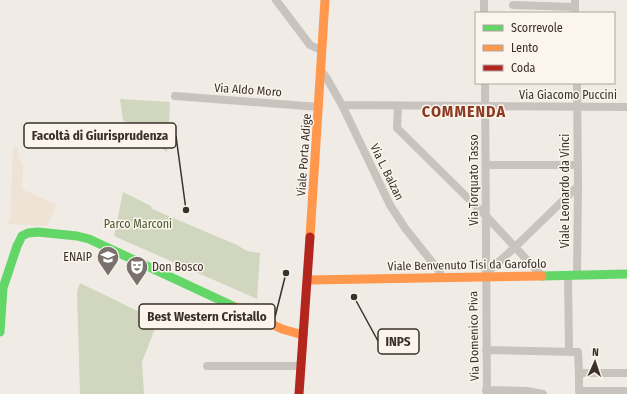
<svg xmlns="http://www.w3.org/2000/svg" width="627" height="394" font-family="'Fira Sans Condensed',sans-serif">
  <rect width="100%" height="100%" fill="#f0ebe5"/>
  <!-- green -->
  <path fill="#d1d6bf" d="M120 99 170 102 167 152 123 120Z
    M123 192 151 206 152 209 237 245 247 251 260 253 257 299 114 236Z
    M80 283 158 321 142 362 144 394H80L77 291Z"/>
  <!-- plaza -->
  <path fill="#eee3d5" d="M13 147 18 148V156L23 166 22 185 24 190 56 205 47 226 8 224V221H10Z"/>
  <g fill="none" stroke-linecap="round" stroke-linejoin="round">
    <!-- street -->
    <path stroke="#c9c3be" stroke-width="8" d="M276 0 310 45 316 48 322 49
      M484 0V13
      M575 0V13
      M513 5 575 7
      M321 71 326 77 342 105 390 205 405 228 440 272V277
      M485 83 487 394
      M577 83 578 186 577 275
      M175 96 319 107
      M342 105 627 107
      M398 106 397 128 486 216 542 276
      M486 165H578
      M485 269H491L515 247 578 186
      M568 275 569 351
      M486 350 578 352 579 373
      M207 366H301
      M627 373H579V391H627
      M486 390 527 391 543 394"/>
    <!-- fast -->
    <path stroke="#63d668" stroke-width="9" d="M542 276 627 274
      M0 332 3 288 17 246 22 236 28 233 38 232 77 236 89 239 235 307"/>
    <!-- slow -->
    <path stroke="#ff974d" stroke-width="9" d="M310 237 325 0
      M308 280 542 276
      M235 307 282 329 303 335"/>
    <!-- jam -->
    <path stroke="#b3261e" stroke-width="9" d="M299 394 310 237"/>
  </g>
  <!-- icons -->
  <defs>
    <g id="school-pin" transform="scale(1.15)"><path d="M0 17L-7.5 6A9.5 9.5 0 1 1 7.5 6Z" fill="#7a716c" stroke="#fbf5ee"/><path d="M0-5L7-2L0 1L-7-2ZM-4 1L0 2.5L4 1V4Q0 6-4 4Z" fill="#fff"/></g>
    <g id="theatre-pin" transform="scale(1.15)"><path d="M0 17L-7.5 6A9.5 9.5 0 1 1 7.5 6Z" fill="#7a716c" stroke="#fbf5ee"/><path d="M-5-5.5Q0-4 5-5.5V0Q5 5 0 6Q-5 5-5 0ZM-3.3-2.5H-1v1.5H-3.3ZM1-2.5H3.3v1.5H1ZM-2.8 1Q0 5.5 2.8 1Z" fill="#fff"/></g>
  </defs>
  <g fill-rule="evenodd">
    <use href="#school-pin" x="108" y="257"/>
    <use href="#theatre-pin" x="137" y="267"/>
  </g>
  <g text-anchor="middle" stroke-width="3" stroke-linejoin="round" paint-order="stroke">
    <!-- street labels -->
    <g font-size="12" fill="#3b302b" stroke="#fbf5ee">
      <text transform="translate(248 90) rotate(4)" y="4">Via Aldo Moro</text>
      <text x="568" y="99">Via Giacomo Puccini</text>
      <text transform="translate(304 155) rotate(-86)" y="4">Viale Porta Adige</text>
      <text transform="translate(387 172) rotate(64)" y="4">Via L. Balzan</text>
      <text transform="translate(474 180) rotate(-90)" y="4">Via Torquato Tasso</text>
      <text transform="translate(565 191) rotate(-90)" y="4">Viale Leonardo da Vinci</text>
      <text transform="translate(467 265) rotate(-1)" y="4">Viale Benvenuto Tisi da Garofolo</text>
      <text transform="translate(474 336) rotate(-91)" y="4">Via Domenico Piva</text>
    </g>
    <!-- park labels -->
    <g font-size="12" fill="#4a5a2e" stroke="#fbf5ee">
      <text x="138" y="228">Parco Marconi</text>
    </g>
    <!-- poi labels -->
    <g font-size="12" fill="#3b302b" stroke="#fbf5ee" text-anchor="end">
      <text x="92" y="261">ENAIP</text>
      <text x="152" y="271" text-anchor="start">Don Bosco</text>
    </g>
    <!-- district labels -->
    <g font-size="16" font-weight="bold" letter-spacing="1" fill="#8c3b22" stroke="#fbf5ee">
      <text x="464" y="117">COMMENDA</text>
    </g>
  </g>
  <!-- callouts -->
  <path fill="none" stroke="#3b302b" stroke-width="1.5" d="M186 210L176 136M286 273L275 317M354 297L378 341"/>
  <g fill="#3b302b" stroke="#fbf5ee" stroke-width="1.5">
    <circle cx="186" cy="210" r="4"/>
    <circle cx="286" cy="273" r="4"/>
    <circle cx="354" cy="297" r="4"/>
  </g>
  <g fill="#fbf5ee" stroke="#3b302b" stroke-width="1.5">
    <rect x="24" y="123" width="152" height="25" rx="4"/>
    <rect x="139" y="304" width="136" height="25" rx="4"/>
    <rect x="378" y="329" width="41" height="25" rx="4"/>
  </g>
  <g font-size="13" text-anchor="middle" font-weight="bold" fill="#3b302b">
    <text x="100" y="140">Facoltà di Giurisprudenza</text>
    <text x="207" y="321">Best Western Cristallo</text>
    <text x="398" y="346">INPS</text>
  </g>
  <!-- legend -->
  <rect x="475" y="12" width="140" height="72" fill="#fbf5ee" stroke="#aea6a0"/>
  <rect x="483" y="25" width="20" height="6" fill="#63d668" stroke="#aea6a0"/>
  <text x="511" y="32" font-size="12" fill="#3b302b">Scorrevole</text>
  <rect x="483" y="45" width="20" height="6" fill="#ff974d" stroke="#aea6a0"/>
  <text x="511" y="52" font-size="12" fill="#3b302b">Lento</text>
  <rect x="483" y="65" width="20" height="6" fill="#b3261e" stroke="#aea6a0"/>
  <text x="511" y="72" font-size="12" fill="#3b302b">Coda</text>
  <!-- north arrow -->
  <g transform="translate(595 362) rotate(3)" stroke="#fbf5ee" stroke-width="3" paint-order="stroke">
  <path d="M0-3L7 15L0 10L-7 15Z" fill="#3b302b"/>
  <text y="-6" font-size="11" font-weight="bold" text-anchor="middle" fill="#3b302b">N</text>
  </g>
</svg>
